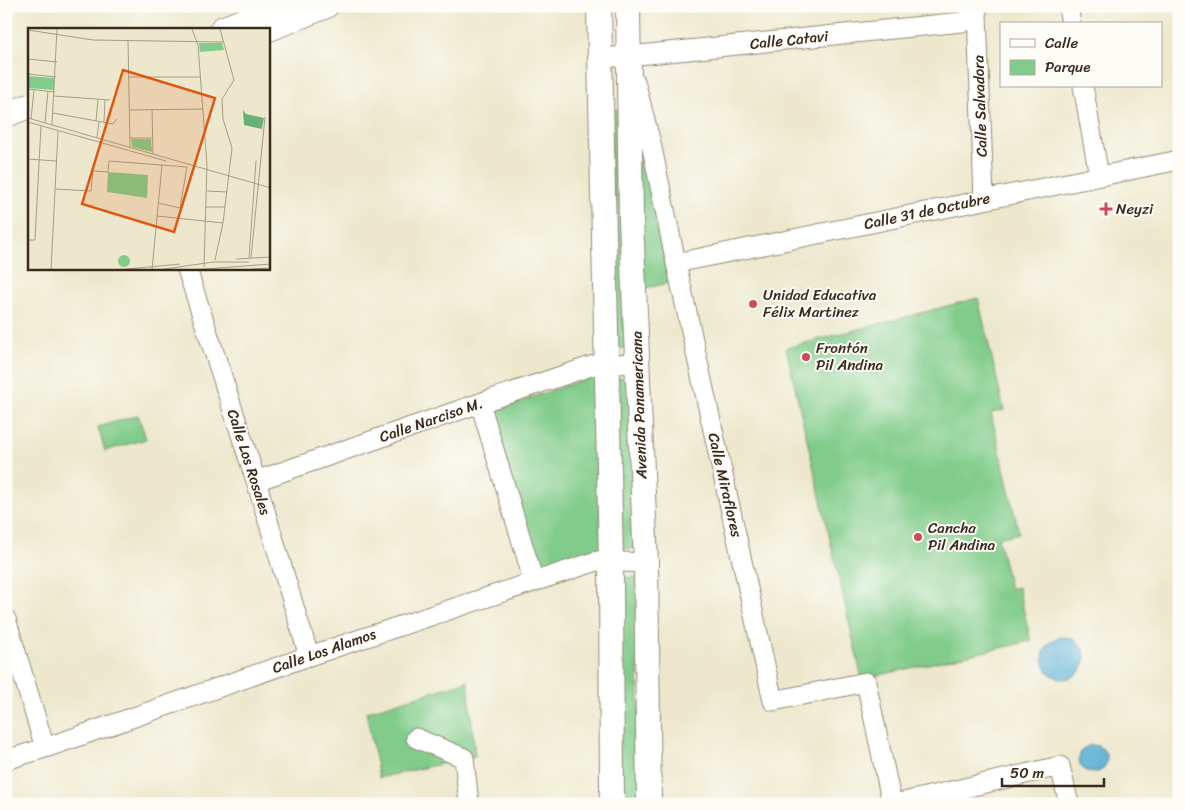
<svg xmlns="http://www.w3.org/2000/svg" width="1185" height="810" font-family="Sriracha,sans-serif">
  <rect width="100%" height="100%" fill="#fdfcf7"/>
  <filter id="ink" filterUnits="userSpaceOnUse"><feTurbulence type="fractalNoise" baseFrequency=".02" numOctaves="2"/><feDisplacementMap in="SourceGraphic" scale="10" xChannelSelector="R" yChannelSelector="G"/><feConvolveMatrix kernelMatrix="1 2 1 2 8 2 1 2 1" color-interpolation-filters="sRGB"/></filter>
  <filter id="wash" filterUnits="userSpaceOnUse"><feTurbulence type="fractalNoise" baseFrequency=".0096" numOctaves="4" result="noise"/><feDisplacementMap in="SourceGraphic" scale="20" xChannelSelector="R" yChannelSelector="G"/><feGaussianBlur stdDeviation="1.12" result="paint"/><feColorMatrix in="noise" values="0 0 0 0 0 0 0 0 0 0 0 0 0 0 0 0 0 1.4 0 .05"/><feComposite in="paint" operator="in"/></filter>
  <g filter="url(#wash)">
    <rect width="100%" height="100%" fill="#ede8cd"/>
    <!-- green -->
    <path fill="#81cc8a" stroke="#5e7b54" d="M609 109 620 110 629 348H617Z
      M645 152 674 282 641 289 635 153Z
      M978 298 1004 410 991 413 1019 533 998 538 1010 589 1018 587 1031 641 862 679 786 348Z
      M596 375 601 551 538 572 490 412Z
      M633 377 636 548 619 549 616 378Z
      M138 415 146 439 105 451 98 427Z
      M636 577 641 804H621L617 578Z
      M468 681 475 756 379 778 366 712Z"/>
    <!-- water -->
    <path fill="#54add1" stroke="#486c78" d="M1043 658a21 21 0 1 1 42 0a21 21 0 1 1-42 0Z
      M1079 759a14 14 0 1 1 28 0a14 14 0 1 1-28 0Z"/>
  </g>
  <g filter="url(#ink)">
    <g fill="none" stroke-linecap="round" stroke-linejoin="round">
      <!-- minor casing -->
      <g stroke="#948976" stroke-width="21">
        <path id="minor" d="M1068 6 1071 24
          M600 58 629 56 962 22 977 14 984 199
          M635 81 651 143 676 263 773 701 866 682 892 804
          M1083 86 1099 176
          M676 263 1179 160
          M187 269 256 481 309 656
          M480 403 534 582
          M256 481 480 403 594 365 638 363
          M6 619 45 748
          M416 738 464 758 469 804
          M6 760 45 748 309 656 597 561 646 563
          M895 804 1060 766 1069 804"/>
      </g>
      <!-- major casing -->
      <g stroke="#948976" stroke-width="26">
        <path id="major" d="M599 6 611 562 612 804
          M628 6 631 220 646 563 649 804
          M222 29 280 6
          M269 29 326 6
          M6 115 29 106"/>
      </g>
      <!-- minor -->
      <use href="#minor" stroke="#fff" stroke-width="19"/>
      <!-- major -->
      <use href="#major" stroke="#fff" stroke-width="24"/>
    </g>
  </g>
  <!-- markers -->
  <g fill="#d1495b" stroke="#fdfcf7" stroke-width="2">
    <path d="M1103.5 201.5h5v5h5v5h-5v5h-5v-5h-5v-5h5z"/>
    <circle cx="753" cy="304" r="5"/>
    <circle cx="806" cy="357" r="5"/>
    <circle cx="918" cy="537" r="5"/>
  </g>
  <g text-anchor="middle" stroke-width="4" stroke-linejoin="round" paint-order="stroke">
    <!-- street labels -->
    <g font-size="15" fill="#3b2a1e" stroke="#fdfcf7">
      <text transform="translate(789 40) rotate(-6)" y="5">Calle Catavi</text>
      <text transform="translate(980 106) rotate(-92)" y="5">Calle Salvadora</text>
      <text transform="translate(927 211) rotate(-12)" y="5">Calle 31 de Octubre</text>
      <text transform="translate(639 405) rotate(-92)" y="5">Avenida Panamericana</text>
      <text transform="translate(431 420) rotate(-19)" y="5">Calle Narciso M.</text>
      <text transform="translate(249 462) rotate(72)" y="5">Calle Los Rosales</text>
      <text transform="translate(725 485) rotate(77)" y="5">Calle Miraflores</text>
      <text transform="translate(324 651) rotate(-19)" y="5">Calle Los Alamos</text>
    </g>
    <!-- poi labels -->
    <g font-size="15" fill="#3b2a1e" stroke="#fdfcf7" text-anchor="start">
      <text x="1116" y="214">Neyzi</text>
      <text x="763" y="300">Unidad Educativa<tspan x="763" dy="17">Félix Martinez</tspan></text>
      <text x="816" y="353">Frontón<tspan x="816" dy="17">Pil Andina</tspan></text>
      <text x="928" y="533">Cancha<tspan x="928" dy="17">Pil Andina</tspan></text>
    </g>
  </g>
  <!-- overview -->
  <g transform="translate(28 28)">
    <rect width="242" height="242" fill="#ede8cd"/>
    <path d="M171 15H194L196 22 172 24ZM0 48 27 50 26 62 0 60ZM103 111H123L124 124 104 119ZM80 144 120 147 119 170 79 164ZM90 233a6 6 0 1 1 12 0a6 6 0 1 1-12 0Z" fill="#81cc8a"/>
    <path d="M215 82 218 86 236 90 234 101 216 97Z" fill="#68b076"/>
    <path fill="none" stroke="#a69c87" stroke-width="1" d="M164 1 170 17 179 137 176 239M0 2 65 12 195 14M100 13 102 120M0 31 29 34M0 46 28 49M101 49H172M0 61 27 64M26 68 82 72M102 82 175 81M124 82 125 126M25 85 85 96 89 91M0 90 243 160M3 91 6 62M68 93 70 72M0 94 138 133M76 94 77 72M17 95 20 63M24 97 29 1M69 110 71 94M102 110H125M0 131 28 133M27 161 63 163 65 143 80 144 81 133 159 139M179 163 199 164M130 175 152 180 159 139M178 179H197M129 188 195 195M0 212H7L13 98M221 230 228 133M223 230 237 89M208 231 243 229M187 232 195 195 204 120 195 91 194 71 206 52 192 1M224 241 243 240M23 242 30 103M89 242 152 236M124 242 134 137M130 242 185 234H221M164 242 243 236"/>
    <path fill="#df570d" fill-opacity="0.15" stroke="#df570d" stroke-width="2.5" d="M95 42 187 70 146 204 54 176Z"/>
    <rect width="242" height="242" fill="none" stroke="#3b2a1e" stroke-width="2.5"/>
  </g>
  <!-- margin -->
  <rect width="1185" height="810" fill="none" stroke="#fdfcf7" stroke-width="25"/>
  <!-- legend -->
  <rect x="1000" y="22" width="162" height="65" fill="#fdfcf7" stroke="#afa8a0"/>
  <rect x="1010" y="39" width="25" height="8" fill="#ffffff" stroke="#afa8a0"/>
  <text x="1045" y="48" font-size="15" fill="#3b2a1e">Calle</text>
  <rect x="1010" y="60" width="25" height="15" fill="#81cc8a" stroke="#afa8a0"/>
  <text x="1045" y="72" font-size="15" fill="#3b2a1e">Parque</text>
  <!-- scale -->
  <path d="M1002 778v8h102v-8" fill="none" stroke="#3b2a1e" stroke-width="2.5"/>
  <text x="1010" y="778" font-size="15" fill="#3b2a1e" stroke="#fdfcf7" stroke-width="4" paint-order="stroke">50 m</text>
</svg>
